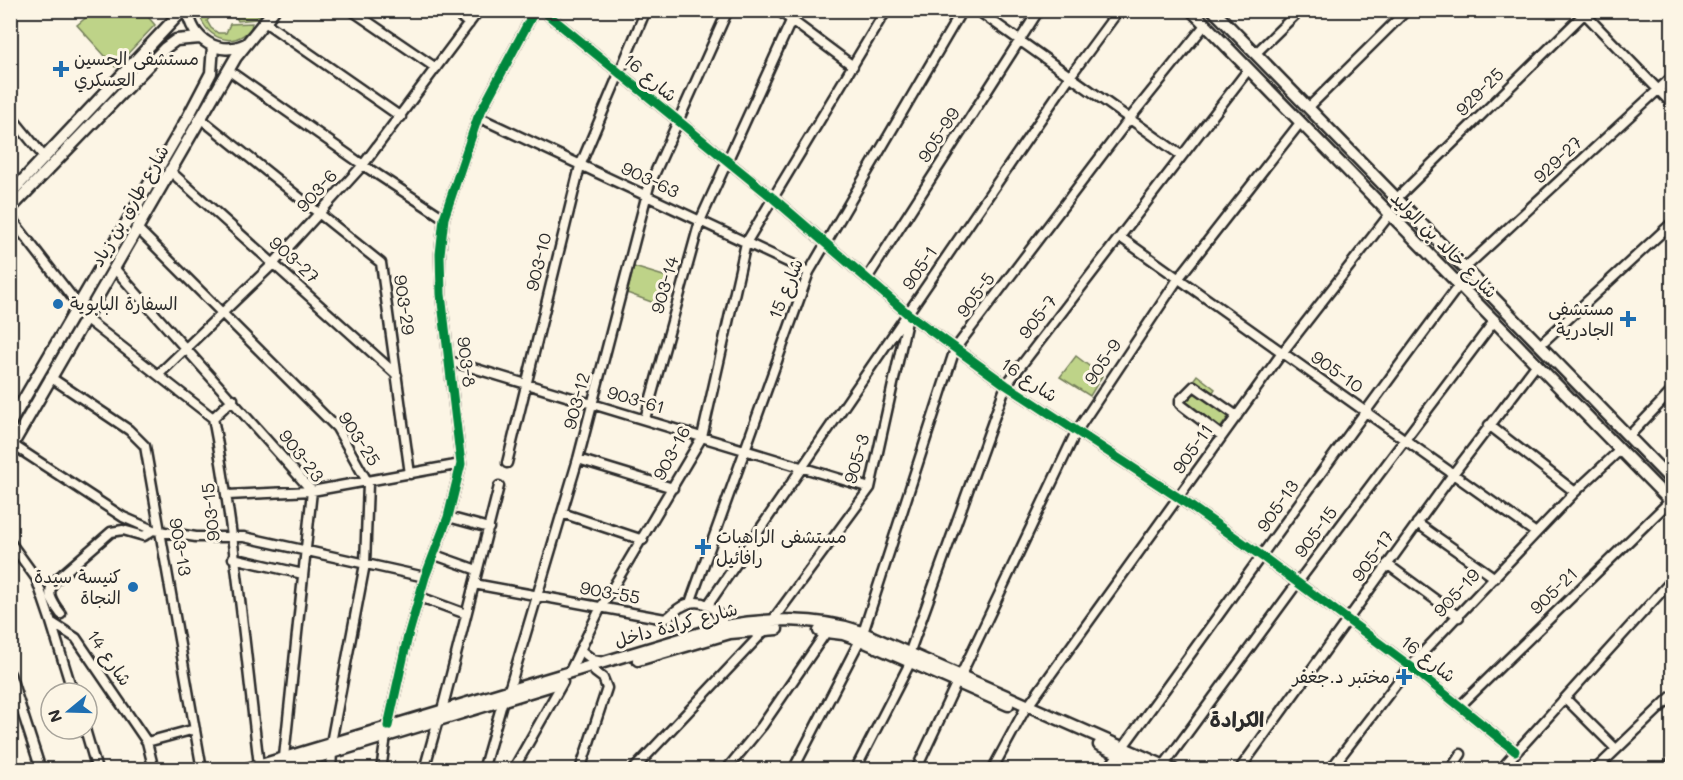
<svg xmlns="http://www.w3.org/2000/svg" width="1683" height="780" font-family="Mali,'Playpen Sans Arabic',sans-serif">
  <rect width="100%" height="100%" fill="#fcf5e5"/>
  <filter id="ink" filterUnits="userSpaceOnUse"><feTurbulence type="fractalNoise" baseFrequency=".0167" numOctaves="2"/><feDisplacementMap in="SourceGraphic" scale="12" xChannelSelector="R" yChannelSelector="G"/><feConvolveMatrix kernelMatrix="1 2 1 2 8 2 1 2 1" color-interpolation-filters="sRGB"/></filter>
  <g filter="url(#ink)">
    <!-- green -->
    <path fill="#bed388" stroke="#747f5a" stroke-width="1.5" d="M143 11 155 25 115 67 77 25 94 11Z
      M199 11H214L207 21 211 28 218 33H226L230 24 252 23 251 28C233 51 203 37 199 11Z
      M233 11H263L256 19 238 21Z
      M634 267 670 278 657 304 627 293Z
      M1076 356 1102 376 1090 396 1060 377Z
      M1197 375 1215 389 1211 395 1232 412 1215 435 1175 405Z"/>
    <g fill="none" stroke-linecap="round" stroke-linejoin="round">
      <!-- minor casing -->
      <g stroke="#2b2b2b" stroke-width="13">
        <path id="minor" d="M351 10 436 68
          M453 10 469 24
          M542 10 773 198 908 314 1006 385 1179 498 1263 557 1410 666 1515 751
          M778 10 853 66
          M875 10 883 16
          M977 10 1182 156
          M1581 10 1672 104
          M266 23 401 117
          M1255 54 1300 10
          M228 70 363 165 444 218
          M1308 108 1407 10
          M10 115 45 158
          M478 117 809 272
          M200 118 381 263 410 474
          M169 170 397 375
          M1396 199 1588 10
          M10 217 79 306
          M136 227 337 428 368 483 365 564 331 743
          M1120 237 1536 533
          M1466 267 1672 77
          M114 268 312 491 284 757
          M868 277 1039 10
          M85 318 213 418C235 532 245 650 259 765
          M1541 344 1672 223
          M450 361 870 488
          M158 375 273 264 363 165 479 10
          M50 377 129 430 145 446 202 770
          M213 418 233 399
          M645 419 700 221 791 21
          M1489 425 1575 492
          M1222 436 1180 404V400L1194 386 1237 416
          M1629 436 1672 391
          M13 445 123 517 153 530 196 537H244L425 577
          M578 459 673 488
          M507 463 580 166 646 10
          M228 495 312 491 461 464
          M562 513 643 540
          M448 517 489 528
          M1417 523 1495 578
          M10 542 36 578 51 622 76 638 147 742 154 770
          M435 555 477 570
          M233 558 303 574
          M1387 564 1459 617
          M474 584 665 619C671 616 675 610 681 607 700 595 717 607 724 626
          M420 597 466 614
          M690 603 809 272 962 10
          M708 605 1071 75 1119 10
          M61 614C52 602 44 591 57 579L111 532 123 530 144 536 153 530
          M772 621 870 488 907 321
          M51 622 73 693
          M863 633 955 349 1130 118 1205 25
          M580 650 593 660 603 662
          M909 654 1006 385 1248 70
          M569 673 600 609 702 437 746 243 886 10
          M10 674 41 770
          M960 677 1076 432 1178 279 1300 123
          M509 690 578 459 649 186 728 10
          M1565 698 1616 749
          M1461 705 1670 501
          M1028 706 1282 353 1390 214
          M442 710 499 486
          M388 726 408 636 425 577 448 517 461 464 441 294 440 254 444 218 478 117 535 10
          M85 729 97 770
          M147 742 195 729
          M1123 747C1236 593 1345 436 1460 284
          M1164 765 1298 582 1495 320
          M331 770 332 752
          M381 770 386 736
          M424 770 438 720
          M483 770 503 700
          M513 770 563 682
          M580 770 607 688 603 678 595 672
          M633 770 767 628
          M726 770 762 726 827 631
          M793 770 860 640
          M855 770 910 663
          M916 770 956 684
          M992 770 1024 711
          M1107 770 1119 754
          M1239 770 1453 474 1537 364
          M1330 770 1410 666 1575 492 1620 450
          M1450 770 1461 754
          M1500 770 1672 580
          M1595 770 1672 696
          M1665 770 1672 762"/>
      </g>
      <!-- major casing -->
      <g stroke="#2b2b2b" stroke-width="15">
        <path id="major" d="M188 10C191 40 219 57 246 44
          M1191 10 1672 503
          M1213 10 1672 481
          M10 194 183 10
          M10 209 165 48 176 40 200 38
          M10 423 188 117 211 73 213 46
          M10 449 236 57 274 10
          M819 631 843 634 860 640 1008 705
          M638 660 730 633 777 629
          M1099 745 1156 770
          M244 770 724 626C766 618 818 617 859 631L1174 770
          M276 770 559 683"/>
      </g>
      <!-- minor -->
      <use href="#minor" stroke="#fcf5e5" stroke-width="8"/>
      <!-- major -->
      <use href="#major" stroke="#fcf5e5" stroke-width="10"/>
      <!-- cycleway casing -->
      <g stroke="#fcf5e5" stroke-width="13">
        <path id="cycleway" d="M542 10 773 198 908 314 1006 385 1179 498 1263 557 1410 666 1515 751
          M388 726 408 636 425 577 448 517 461 464 441 294 440 254 444 218 478 117 535 10"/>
      </g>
      <!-- cycleway -->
      <use href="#cycleway" stroke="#00873e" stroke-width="9"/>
    </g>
  </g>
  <!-- markers -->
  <g fill="#1f6fb2" stroke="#fcf5e5" stroke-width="2">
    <path d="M58 60h6v6h6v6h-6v6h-6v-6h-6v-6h6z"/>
    <circle cx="58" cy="304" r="6"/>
    <path d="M1625 310h6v6h6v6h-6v6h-6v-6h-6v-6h6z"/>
    <path d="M700 538h6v6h6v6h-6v6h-6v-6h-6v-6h6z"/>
    <circle cx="133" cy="587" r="6"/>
    <path d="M1401 668h6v6h6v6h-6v6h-6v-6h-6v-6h6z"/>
  </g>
  <g text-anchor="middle" stroke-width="6" stroke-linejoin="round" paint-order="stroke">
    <!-- poi labels -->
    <g font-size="18" fill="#2b2b2b" stroke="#fcf5e5" text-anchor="start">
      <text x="74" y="65">مستشفى الحسين<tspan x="74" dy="21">العسكري</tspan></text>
      <text x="70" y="310">السفارة البابوية</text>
      <text x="1614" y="315" text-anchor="end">مستشفى<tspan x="1614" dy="21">الجادرية</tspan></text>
      <text x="716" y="543">مستشفى الراهبات<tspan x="716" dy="21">رافائيل</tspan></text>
      <text x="121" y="583" text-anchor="end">كنيسة سيدة<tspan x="121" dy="21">النجاة</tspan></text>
      <text x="1390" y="683" text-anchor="end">مختبر د.جغفر</text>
    </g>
    <!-- street labels -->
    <g font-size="18" fill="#2b2b2b" stroke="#fcf5e5">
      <text transform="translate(650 78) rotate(40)" y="6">شارع 16</text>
      <text transform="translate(1480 92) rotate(-45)" y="6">929-25</text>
      <text transform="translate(939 135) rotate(-57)" y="6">905-99</text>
      <text transform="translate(1558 160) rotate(-43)" y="6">929-27</text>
      <text transform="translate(650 180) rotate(25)" y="6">903-63</text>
      <text transform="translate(317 191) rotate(-48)" y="6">903-6</text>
      <text transform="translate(130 206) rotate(-60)" y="6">شارع طارق بن زياد</text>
      <text transform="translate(1444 245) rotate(45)" y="6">شارع خالد بن الوليد</text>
      <text transform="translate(294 260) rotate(42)" y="6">903-27</text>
      <text transform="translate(539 262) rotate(-76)" y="6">903-10</text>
      <text transform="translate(920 268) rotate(-56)" y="6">905-1</text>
      <text transform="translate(665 285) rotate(-74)" y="6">903-14</text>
      <text transform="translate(786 289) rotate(-68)" y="6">شارع 15</text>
      <text transform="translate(976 295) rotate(-53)" y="6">905-5</text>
      <text transform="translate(404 305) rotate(82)" y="6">903-29</text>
      <text transform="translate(1038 317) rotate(-52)" y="6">905-7</text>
      <text transform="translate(466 362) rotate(83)" y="6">903-8</text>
      <text transform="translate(1103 362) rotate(-56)" y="6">905-9</text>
      <text transform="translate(1337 372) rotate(35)" y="6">905-10</text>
      <text transform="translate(1029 380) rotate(34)" y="6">شارع 16</text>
      <text transform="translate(636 400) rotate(16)" y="6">903-61</text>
      <text transform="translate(577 401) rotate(-75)" y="6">903-12</text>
      <text transform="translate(359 439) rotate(57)" y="6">903-25</text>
      <text transform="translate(1193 449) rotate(-55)" y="6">905-11</text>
      <text transform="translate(672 453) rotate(-62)" y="6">903-16</text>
      <text transform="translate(301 456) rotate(52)" y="6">903-23</text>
      <text transform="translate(857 459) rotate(-74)" y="6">905-3</text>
      <text transform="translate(1278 506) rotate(-55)" y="6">905-13</text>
      <text transform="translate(211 512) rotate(-96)" y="6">903-15</text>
      <text transform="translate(1316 532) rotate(-53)" y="6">905-15</text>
      <text transform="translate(180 547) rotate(80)" y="6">903-13</text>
      <text transform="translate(1373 556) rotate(-54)" y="6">905-17</text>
      <text transform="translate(1554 591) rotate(-44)" y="6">905-21</text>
      <text transform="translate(610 593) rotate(10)" y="6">903-55</text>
      <text transform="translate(1457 593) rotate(-47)" y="6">905-19</text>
      <text transform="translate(676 625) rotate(-15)" y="6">شارع كرادة داخل</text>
      <text transform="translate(109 658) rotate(55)" y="6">شارع 14</text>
      <text transform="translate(1428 659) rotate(38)" y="6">شارع 16</text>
    </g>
    <!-- quarter labels -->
    <g font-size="21" font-weight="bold" fill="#2b2b2b" stroke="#fcf5e5">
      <text x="1237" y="727">الكرادة</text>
    </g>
  </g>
  <!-- margin -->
  <rect width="1683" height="780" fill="none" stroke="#fcf5e5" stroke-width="36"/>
  <rect x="18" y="18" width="1647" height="744" fill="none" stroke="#2b2b2b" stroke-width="2" filter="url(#ink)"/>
  <!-- north arrow -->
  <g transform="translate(69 711) rotate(251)"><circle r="28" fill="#fcf5e5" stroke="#a8a49b" stroke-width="1.5"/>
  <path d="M0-4.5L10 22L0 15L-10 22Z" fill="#1f6fb2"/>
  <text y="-9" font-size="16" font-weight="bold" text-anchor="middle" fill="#2b2b2b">N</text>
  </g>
</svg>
